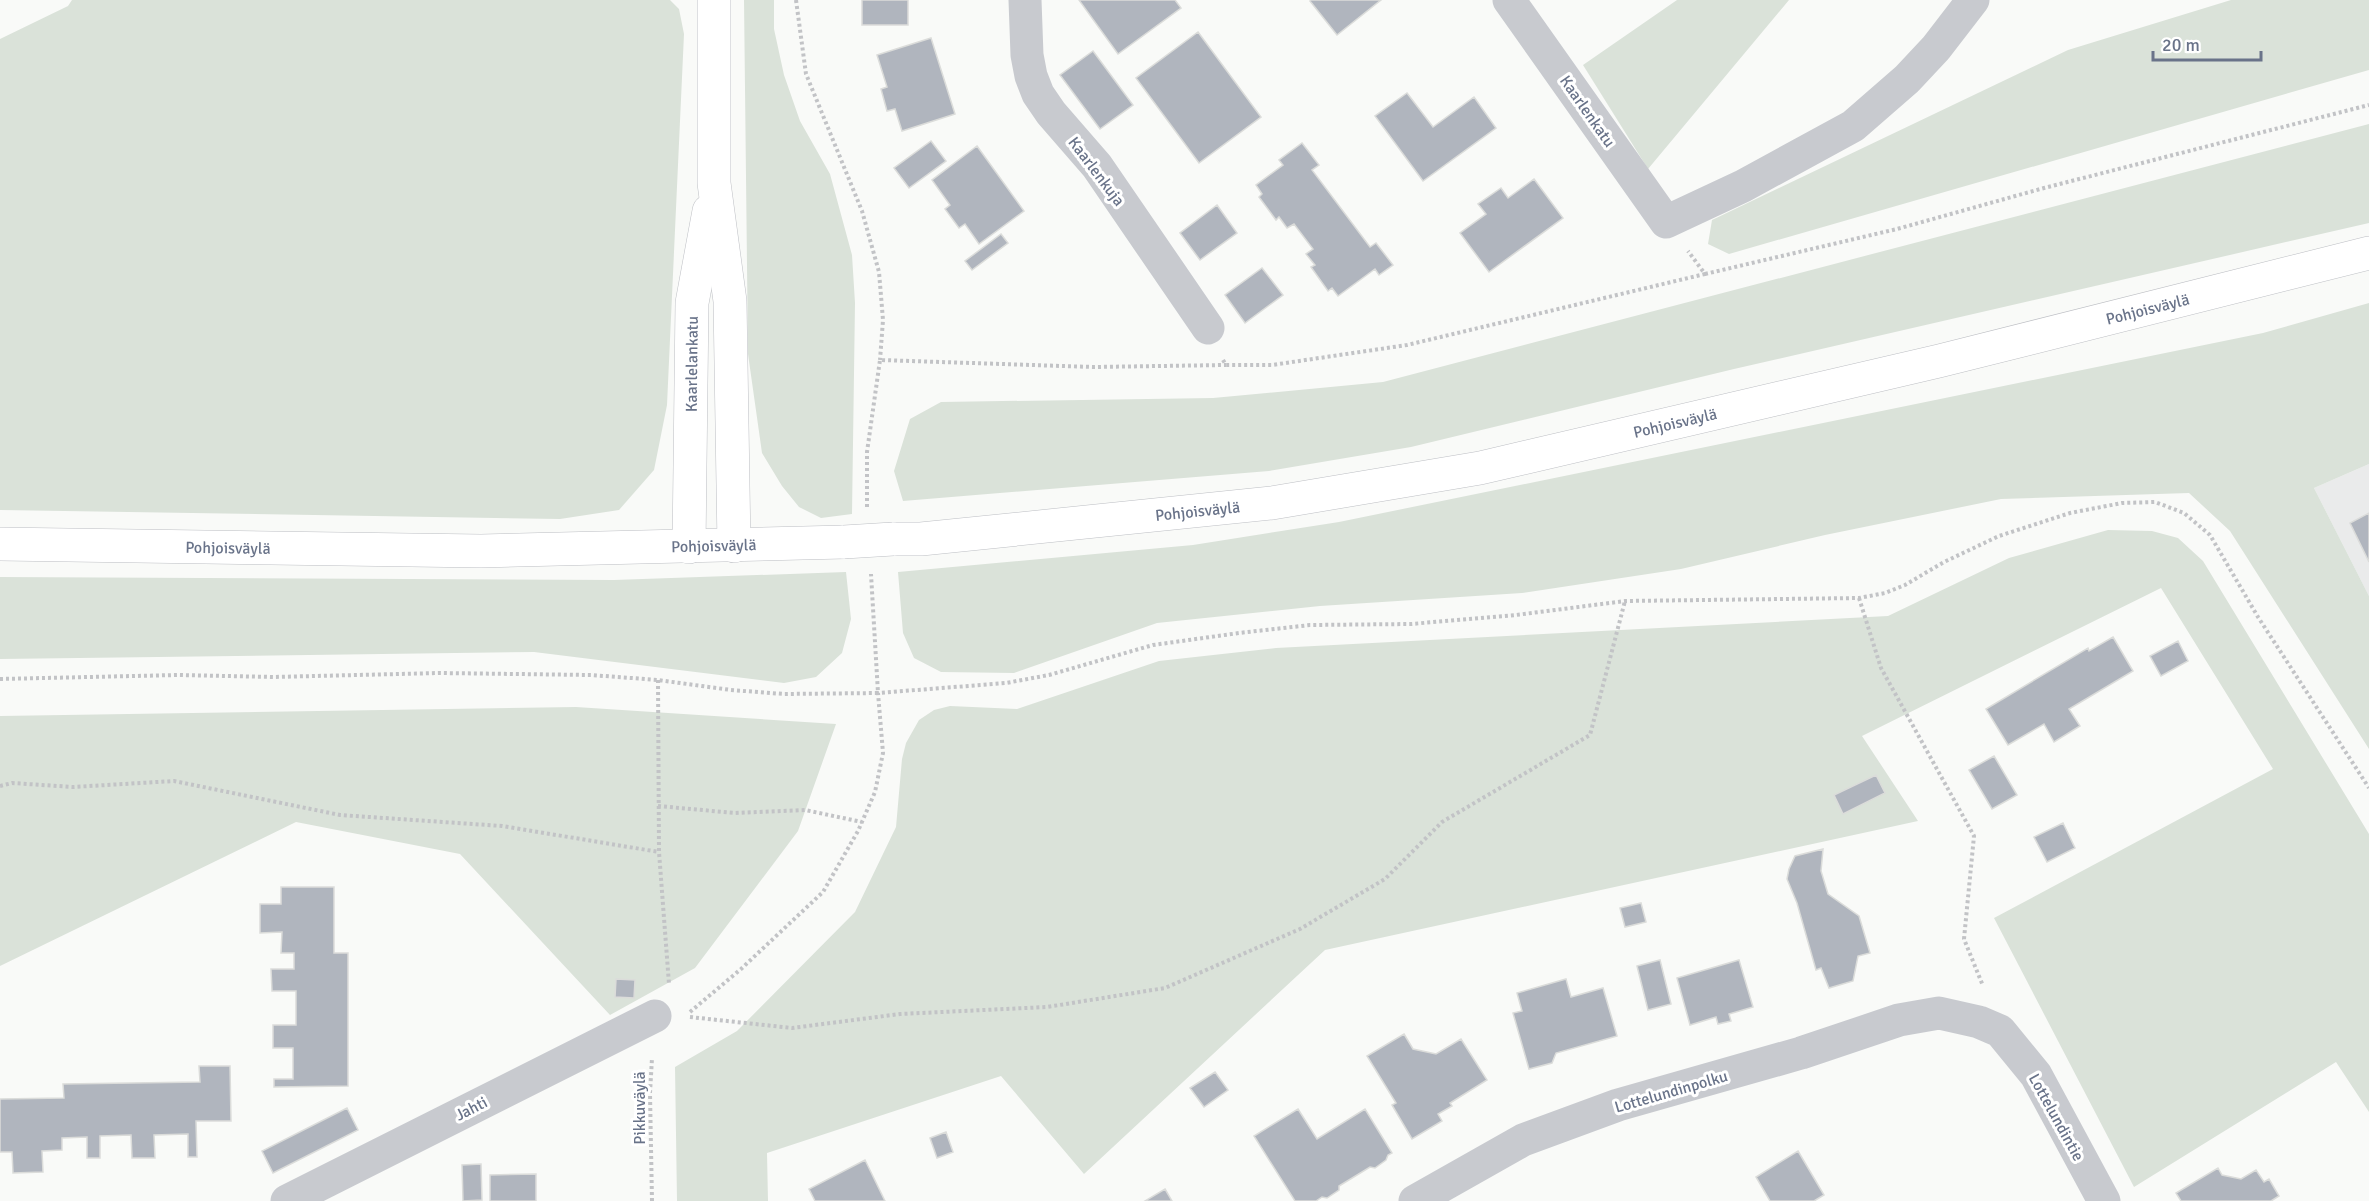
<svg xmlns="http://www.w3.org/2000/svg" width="2369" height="1201" font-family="Signika,sans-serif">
  <rect width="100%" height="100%" fill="#f9faf8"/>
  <!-- built -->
  <path fill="#eaebeb" d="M2369 464V596L2314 488Z"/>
  <!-- green -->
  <path fill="#dae2d9" d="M72 0H670L679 9 684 34 667 405 654 470 619 510 560 519 0 510V39L68 6Z
    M744 0H774V29L784 75 800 121 830 174 852 255 855 303 852 514 821 518 799 507 782 486 762 453 748 354Z
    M1677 0H1789L1648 169 1583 65Z
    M2231 0H2369V70L1729 254 1708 244 1712 220 2068 50Z
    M2369 124V223L1734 369 1411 447 1269 471 903 501 894 471 910 419 941 402 1213 398 1383 382Z
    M2369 303V464L2314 488 2369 596V749L2230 531 2189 493 2001 499 1825 535 1681 569 1522 593 1320 606 1157 623 1014 673 941 672 914 658 903 633 898 572 1193 545 1339 522 2263 333Z
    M2108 530 2152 531 2178 538 2203 561 2369 834V1112L2336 1062 2134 1187 1994 918 2273 769 2161 588 1862 736 1918 821 1325 950 1084 1174 1001 1076 767 1153 768 1201H677L675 1067 737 1031 855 912 896 827 902 759 906 743 919 720 934 710 950 706 1017 709 1159 661 1276 648 1888 616 2009 558Z
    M846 572 851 619 842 653 816 677 784 683 534 652 0 659V577L614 580Z
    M576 707 836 724 798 831 695 968 610 1015 460 854 296 822 0 966V716Z"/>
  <!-- building -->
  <path fill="#b0b5be" stroke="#dbdcda" stroke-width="1.5" d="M862 0H908V25H862Z
    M1079 0H1175L1181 8 1118 54Z
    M1311 0H1381L1337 35 1310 1Z
    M1198 32 1261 117 1199 163 1136 78Z
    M931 38 955 114 902 131 895 109 887 111 881 89 887 87 877 55Z
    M1093 51 1133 105 1100 129 1060 75Z
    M1407 93 1433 127 1474 97 1496 128 1423 181 1375 116Z
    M931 141 946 161 909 188 894 168Z
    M1302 143 1319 165 1312 170 1370 247 1376 243 1393 265 1379 275 1375 269 1338 296 1332 288 1328 291 1311 267 1315 265 1306 254 1313 249 1294 224 1287 228 1279 217 1276 220 1259 197 1262 194 1256 185 1283 165 1279 160Z
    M977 146 1024 211 979 244 965 224 959 228 945 209 950 205 932 180Z
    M1534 179 1563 218 1489 272 1460 233 1486 214 1478 204 1501 188 1508 198Z
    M1217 205 1237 233 1200 260 1180 233Z
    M1001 234 1008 243 972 270 965 261Z
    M1262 268 1283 295 1245 323 1225 295Z
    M2369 513V562L2350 523Z
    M2113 637 2133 671 2069 709 2080 726 2054 742 2044 724 2008 745 1986 709 2088 648 2089 651Z
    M2178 641 2188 661 2161 676 2150 656Z
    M1994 756 2017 795 1992 809 1969 770Z
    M1876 775 1885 793 1843 814 1834 795Z
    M2063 823 2075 848 2047 862 2034 837Z
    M1823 849 1821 871 1828 894 1859 916 1870 953 1858 956 1853 981 1829 988 1821 968 1816 970 1797 903 1787 879 1789 869 1795 856Z
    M281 887H334V953H348V1086L274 1087V1079H293V1048H273V1025H296V991H272L271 969H294V953H281L282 932 260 933V904H281Z
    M1641 903 1646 922 1625 927 1620 908Z
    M1660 960 1671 1004 1648 1010 1637 966Z
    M1739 960 1753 1007 1729 1014 1731 1021 1718 1024 1716 1017 1690 1025 1677 978Z
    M616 979 635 980 634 998 615 997Z
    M1566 979 1571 997 1603 988 1617 1036 1556 1053 1552 1063 1529 1069 1513 1013 1522 1011 1517 993Z
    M1404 1034 1413 1049 1436 1054 1461 1039 1487 1080 1450 1103 1452 1106 1438 1114 1442 1121 1412 1139 1392 1105 1396 1103 1367 1056Z
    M199 1066H230L231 1121H196L197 1157H188V1134L154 1135 155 1158H132L131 1135 100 1136V1158H87V1137L62 1138V1150L42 1151 43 1172 13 1173 12 1152H0V1099L64 1098 63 1084 200 1082Z
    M1215 1072 1228 1090 1204 1107 1190 1088Z
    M347 1108 358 1130 273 1173 262 1151Z
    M1298 1109 1317 1139 1365 1109 1392 1153 1388 1155 1386 1160 1375 1168 1370 1167 1339 1186V1190L1327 1198 1322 1197 1316 1201H1295L1254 1136Z
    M946 1132 953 1152 937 1158 930 1138Z
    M1798 1151 1824 1195 1814 1201H1770L1756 1177Z
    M865 1160 885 1201H815L809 1189Z
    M481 1164 482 1200 463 1201 462 1165Z
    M2218 1168 2222 1175 2241 1179 2256 1170 2264 1182 2269 1179 2279 1196 2271 1201H2181L2176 1193Z
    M536 1174V1201H490V1175Z
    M1165 1189 1172 1201H1145Z"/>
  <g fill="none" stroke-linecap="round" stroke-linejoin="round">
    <!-- major casing -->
    <g stroke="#bdbfc4" stroke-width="34">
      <g id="major">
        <path d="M714 0V183L730 301 734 546"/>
        <path id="s1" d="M893 539H921L1272 503 1480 468 1939 361 2369 253"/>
        <path id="s2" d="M0 544 481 551 844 542"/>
        <path id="s3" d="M689 547 692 303 709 211"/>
      </g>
    </g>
    <!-- path -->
    <path stroke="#c2c3c6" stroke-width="4" stroke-dasharray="3 3" stroke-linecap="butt" d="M796 0 806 74 862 211 879 272 883 320 880 360
      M1705 274 1897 229 2044 188 2369 105
      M1223 360 1226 365H1272L1407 345 1705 274 1688 251
      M867 507V452L880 360 1093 367 1226 365
      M1859 598 1881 668 1974 836 1964 939 1983 986
      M0 679 178 675 273 677 440 673 591 675 658 680 731 690 784 694 878 693 871 574
      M658 680 659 852 669 984
      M0 786 12 783 73 787 174 781 340 815 502 826 659 852
      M658 806 735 813 805 810 862 822
      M690 1012 741 969 823 892 858 831 875 792 883 753 878 693 1006 683 1049 675 1153 645 1239 633 1310 625 1411 624 1516 615 1625 601 1859 598 1885 593 1905 585 1944 562 1999 536 2070 513 2122 503 2155 502 2184 513 2210 535 2258 617 2369 788
      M690 1017 792 1028 900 1014 1047 1007 1165 988 1300 929 1385 879 1442 822 1590 735 1625 601
      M652 1201 650 1093 652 1058"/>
    <!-- minor -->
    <path stroke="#c8cacf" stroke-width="33" d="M1025 0 1027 55 1031 76 1038 94 1051 113 1097 166 1208 328
      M1509 0 1666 222 1743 186 1853 126 1907 79 1936 48 1973 0
      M287 1201 655 1016
      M1415 1201 1523 1140 1618 1105 1801 1053 1899 1020 1939 1013 1979 1022 2000 1031 2036 1075 2104 1201"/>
    <!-- major -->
    <use href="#major" stroke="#fff" stroke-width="33"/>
    <!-- major-bridge casing -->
    <g stroke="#bdbfc4" stroke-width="34" stroke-linecap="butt">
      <path id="major-bridge" d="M844 542 893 539"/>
    </g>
    <!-- major-bridge -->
    <use href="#major-bridge" stroke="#fff" stroke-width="33"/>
  </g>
  <g text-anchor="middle" stroke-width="6" stroke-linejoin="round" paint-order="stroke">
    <!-- street labels -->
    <g font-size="16" fill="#697389" stroke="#fff">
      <text transform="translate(1588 111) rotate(55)" y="6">Kaarlenkatu</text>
      <text transform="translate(1097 171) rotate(53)" y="6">Kaarlenkuja</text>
      <text dy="6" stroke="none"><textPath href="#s1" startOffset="1278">Pohjoisväylä</textPath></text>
      <text dy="6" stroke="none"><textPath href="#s3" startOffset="183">Kaarlelankatu</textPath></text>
      <text dy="6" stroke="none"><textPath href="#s1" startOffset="792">Pohjoisväylä</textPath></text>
      <text dy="6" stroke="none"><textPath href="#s1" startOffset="306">Pohjoisväylä</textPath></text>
      <text dy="6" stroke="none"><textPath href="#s2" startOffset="714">Pohjoisväylä</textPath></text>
      <text dy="6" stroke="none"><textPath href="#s2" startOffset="228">Pohjoisväylä</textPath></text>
      <text transform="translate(1671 1091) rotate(-16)" y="6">Lottelundinpolku</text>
      <text transform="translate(471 1108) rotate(-27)" y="6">Jahti</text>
      <text transform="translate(639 1108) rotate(-90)" y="6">Pikkuväylä</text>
      <text transform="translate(2057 1117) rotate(61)" y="6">Lottelundintie</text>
    </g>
  </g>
  <!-- scale -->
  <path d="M2153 51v9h108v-9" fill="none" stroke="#697389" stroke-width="3"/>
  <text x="2162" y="51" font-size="18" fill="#697389" stroke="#ffffff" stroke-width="4.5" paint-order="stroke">20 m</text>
</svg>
